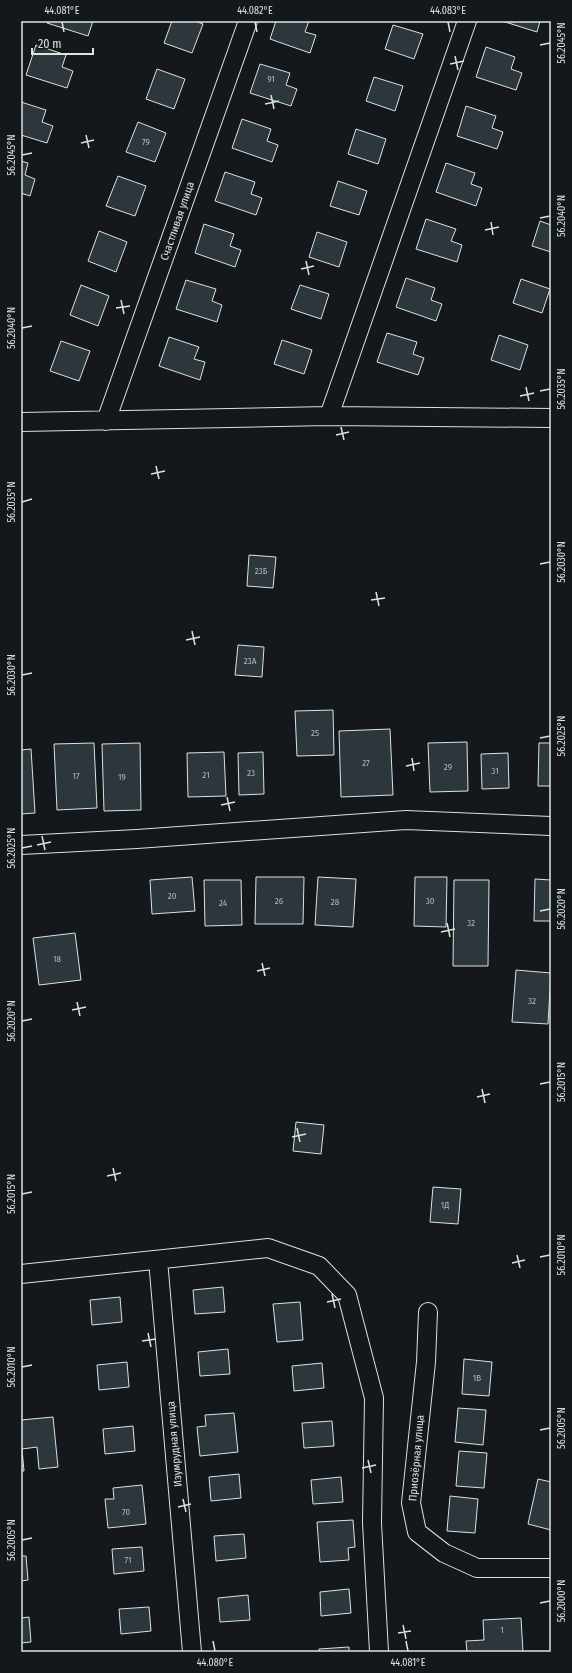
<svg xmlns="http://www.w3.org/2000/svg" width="572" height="1673" font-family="'Fira Sans Condensed',sans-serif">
  <rect width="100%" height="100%" fill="#14181c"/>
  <!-- building -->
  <path fill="#2c363c" stroke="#d8e6dc" d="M48 21H93L88 36 47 23Z
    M172 21H195L203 24 192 53 164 43Z
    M276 21H309L305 32 316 35 310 53 270 39Z
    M502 21H540L537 32Z
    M393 25 423 34 414 59 385 49Z
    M36 45 66 55 62 67 73 71 67 88 26 75Z
    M486 47 515 57 511 69 522 73 516 90 476 77Z
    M260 64 290 73 286 85 297 89 291 106 250 93Z
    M157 69 185 79 174 109 146 99Z
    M374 77 403 86 395 111 366 101Z
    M21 102 46 110 42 122 53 126 47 143 21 135Z
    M466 106 496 116 492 128 503 132 497 149 457 136Z
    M242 119 271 129 267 141 278 145 272 162 232 148Z
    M138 122 166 133 155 162 126 152Z
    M356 129 386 139 378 164 348 154Z
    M21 161 28 163 25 175 35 179 30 196 21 193Z
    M446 163 475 173 471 184 482 188 476 206 436 192Z
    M225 172 255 182 251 194 262 198 256 215 215 201Z
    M118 176 146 186 135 216 106 206Z
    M338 181 367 191 359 215 330 206Z
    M426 219 456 229 451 241 462 245 457 262 416 249Z
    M540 221 551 225V252L532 246Z
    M204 224 234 234 230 246 241 250 235 267 195 253Z
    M99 231 127 242 116 272 88 261Z
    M317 232 347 242 339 267 309 257Z
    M406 278 435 288 431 300 442 304 436 321 396 307Z
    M521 279 550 289 542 313 513 303Z
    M186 280 216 289 212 301 222 305 217 322 176 309Z
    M81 285 109 296 98 326 70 315Z
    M300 285 329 294 321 319 291 309Z
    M387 333 417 342 413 354 424 358 418 375 377 362Z
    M499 335 528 345 520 370 491 360Z
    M169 337 199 347 194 359 205 362 200 380 159 366Z
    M282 340 312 350 304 374 274 364Z
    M61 341 90 351 79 381 50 371Z
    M249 555 276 557 273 588 247 586Z
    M238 645 264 647 262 677 235 675Z
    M333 710 334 755 297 756 295 711Z
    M390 729 393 795 341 797 339 731Z
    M467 742 468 791 430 792 428 743Z
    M94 743 97 808 57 810 54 744Z
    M140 743 141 810 104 811 102 744Z
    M539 743H551V786H538Z
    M31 749 35 813 21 814V750Z
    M224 752 226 796 188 797 187 753Z
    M263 752 264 794 239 795 238 753Z
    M508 753 509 788 482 789 481 754Z
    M192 877 195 911 152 914 150 880Z
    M256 877H304L303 924H255Z
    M318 877 356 879 353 927 315 925Z
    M415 877H447L446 927 414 926Z
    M535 879 551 880V921H534Z
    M204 880H241L242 925 205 926Z
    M454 880H489L488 966H453Z
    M75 933 81 980 39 985 33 938Z
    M516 970 551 973 548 1024 512 1022Z
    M296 1122 324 1125 321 1154 293 1151Z
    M433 1187 461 1189 458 1224 430 1222Z
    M223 1287 225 1312 195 1314 193 1290Z
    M120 1297 122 1322 92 1325 90 1300Z
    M300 1302 303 1340 277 1342 273 1304Z
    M228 1349 230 1374 200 1376 198 1352Z
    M464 1359 492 1362 489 1396 462 1394Z
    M127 1362 129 1387 99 1390 97 1365Z
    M322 1363 324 1388 294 1391 292 1366Z
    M458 1408 486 1410 483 1445 455 1442Z
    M234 1413 238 1452 200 1456 197 1427 206 1426 205 1415Z
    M53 1417 58 1467 39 1469 37 1447 22 1449 24 1471H21V1420Z
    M332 1421 334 1446 304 1448 302 1423Z
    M133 1426 135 1451 105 1454 103 1429Z
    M459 1451 487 1453 484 1488 456 1486Z
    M239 1474 241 1498 211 1501 209 1477Z
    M341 1477 343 1502 313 1504 311 1480Z
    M538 1479 551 1482V1530L528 1524Z
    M142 1485 146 1524 108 1528 105 1499H114L113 1488Z
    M450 1496 478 1499 475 1533 447 1531Z
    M353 1520 355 1547 348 1548 349 1560 320 1562 317 1522Z
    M244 1534 246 1558 216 1561 214 1536Z
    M142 1547 144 1571 114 1574 112 1549Z
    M21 1556H26L28 1580 21 1581Z
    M349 1589 351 1613 321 1616 320 1592Z
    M248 1595 250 1620 220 1622 218 1598Z
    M149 1607 151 1631 121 1634 119 1609Z
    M29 1617 31 1642 21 1643V1618Z
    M521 1618 523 1652H467L466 1641 484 1640 483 1620Z
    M349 1647V1652H319V1649Z"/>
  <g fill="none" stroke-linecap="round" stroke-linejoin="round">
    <!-- minor casing -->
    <g stroke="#d8e6dc" stroke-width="20">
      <path id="minor" d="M329 416 467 21
        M106 421 248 21
        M21 422 329 416 551 418
        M21 845 137 839 406 820 551 826
        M158 1260 192 1652
        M21 1274 268 1248 319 1266 347 1295 374 1398 372 1523 379 1652
        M428 1312 426 1362 411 1503 417 1532 444 1553 477 1568H551"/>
    </g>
    <!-- minor -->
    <use href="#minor" stroke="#14181c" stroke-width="18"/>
  </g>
  <!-- ticks -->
  <path fill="none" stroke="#d8e6dc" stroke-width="1.5" d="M62 22 64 32M255 22 257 32M448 22 450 32M540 45 550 43M455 56 458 70M450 64 464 61M271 95 274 109M265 104 279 101M86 135 89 148M81 143 94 140M22 155 32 153M540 218 550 216M491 222 493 235M485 230 499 227M306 261 309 275M301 269 314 266M121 300 124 314M116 308 130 306M22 328 32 326M526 387 529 401M540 391 550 389M520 396 534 393M341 427 344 440M336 435 349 432M156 466 159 479M151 474 165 471M22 502 32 499M540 564 550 562M376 592 379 606M371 600 385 598M192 631 195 645M186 640 200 637M22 675 32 673M540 738 550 736M412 758 414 771M406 766 420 763M227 797 230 811M221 805 235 802M42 836 45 850M37 845 51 842M22 848 32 846M540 911 550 909M447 923 450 937M441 932 455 929M262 963 265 976M257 971 270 968M77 1002 80 1016M72 1010 86 1007M22 1021 32 1019M540 1084 550 1082M482 1089 485 1103M477 1097 490 1094M297 1128 300 1142M292 1137 306 1134M113 1168 116 1181M107 1176 121 1173M22 1194 32 1192M517 1255 520 1268M540 1257 550 1255M512 1263 525 1260M332 1294 335 1308M327 1302 341 1299M148 1333 151 1347M142 1341 156 1339M22 1367 32 1365M540 1430 550 1428M368 1460 371 1473M362 1468 376 1465M183 1499 186 1512M178 1507 191 1504M22 1540 32 1538M540 1603 550 1601M403 1625 406 1639M398 1633 411 1631M213 1641 215 1651M406 1641 408 1651"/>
  <g text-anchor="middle" stroke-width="3" stroke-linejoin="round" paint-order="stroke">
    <!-- number labels -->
    <g font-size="9" fill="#adbab4">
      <text x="271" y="82">91</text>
      <text x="146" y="145">79</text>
      <text x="261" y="574">23Б</text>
      <text x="250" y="664">23А</text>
      <text x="315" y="736">25</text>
      <text x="366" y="766">27</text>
      <text x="448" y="770">29</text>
      <text x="495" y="774">31</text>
      <text x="251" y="776">23</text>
      <text x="206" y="778">21</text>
      <text x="76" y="779">17</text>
      <text x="122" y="780">19</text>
      <text x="172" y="899">20</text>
      <text x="279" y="904">26</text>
      <text x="430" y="904">30</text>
      <text x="335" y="905">28</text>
      <text x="223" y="906">24</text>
      <text x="471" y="926">32</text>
      <text x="57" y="962">18</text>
      <text x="532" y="1004">32</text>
      <text x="445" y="1208">1Д</text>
      <text x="477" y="1381">1В</text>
      <text x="126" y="1515">70</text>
      <text x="128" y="1563">71</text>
      <text x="502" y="1633">1</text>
    </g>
    <!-- street labels -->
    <g font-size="11" fill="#d8e6dc" stroke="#14181c">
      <text transform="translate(177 221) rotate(-71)" y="4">Счастливая улица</text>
      <text transform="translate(174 1444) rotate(-95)" y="4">Изумрудная улица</text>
      <text transform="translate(416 1458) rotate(-85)" y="4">Приозёрная улица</text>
    </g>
  </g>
  <!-- border -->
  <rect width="572" height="1673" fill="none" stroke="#14181c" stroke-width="44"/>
  <!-- scale -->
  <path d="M32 48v6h61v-6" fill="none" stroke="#d8e6dc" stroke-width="2"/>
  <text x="38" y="48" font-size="12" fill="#d8e6dc" stroke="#14181c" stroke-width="3" paint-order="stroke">20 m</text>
  <rect x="22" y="22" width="528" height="1629" fill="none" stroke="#d8e6dc" stroke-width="1.5"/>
  <g font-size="10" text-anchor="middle" fill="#d8e6dc">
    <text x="62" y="14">44.081°E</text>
    <text x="255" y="14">44.082°E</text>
    <text x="448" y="14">44.083°E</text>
    <text transform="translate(561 43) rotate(-90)" y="4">56.2045°N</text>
    <text transform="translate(11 155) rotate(-90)" y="4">56.2045°N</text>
    <text transform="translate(561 216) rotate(-90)" y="4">56.2040°N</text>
    <text transform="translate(11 328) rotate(-90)" y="4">56.2040°N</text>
    <text transform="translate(561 389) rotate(-90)" y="4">56.2035°N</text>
    <text transform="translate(11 502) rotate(-90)" y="4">56.2035°N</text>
    <text transform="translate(561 562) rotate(-90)" y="4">56.2030°N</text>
    <text transform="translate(11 675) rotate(-90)" y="4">56.2030°N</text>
    <text transform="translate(561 736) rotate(-90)" y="4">56.2025°N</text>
    <text transform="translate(11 848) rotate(-90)" y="4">56.2025°N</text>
    <text transform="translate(561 909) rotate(-90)" y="4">56.2020°N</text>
    <text transform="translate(11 1021) rotate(-90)" y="4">56.2020°N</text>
    <text transform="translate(561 1082) rotate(-90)" y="4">56.2015°N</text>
    <text transform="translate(11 1194) rotate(-90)" y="4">56.2015°N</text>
    <text transform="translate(561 1255) rotate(-90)" y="4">56.2010°N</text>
    <text transform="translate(11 1367) rotate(-90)" y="4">56.2010°N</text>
    <text transform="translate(561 1428) rotate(-90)" y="4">56.2005°N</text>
    <text transform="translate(11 1540) rotate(-90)" y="4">56.2005°N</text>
    <text transform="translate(561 1601) rotate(-90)" y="4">56.2000°N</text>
    <text x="215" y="1666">44.080°E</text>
    <text x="408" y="1666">44.081°E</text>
  </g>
</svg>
